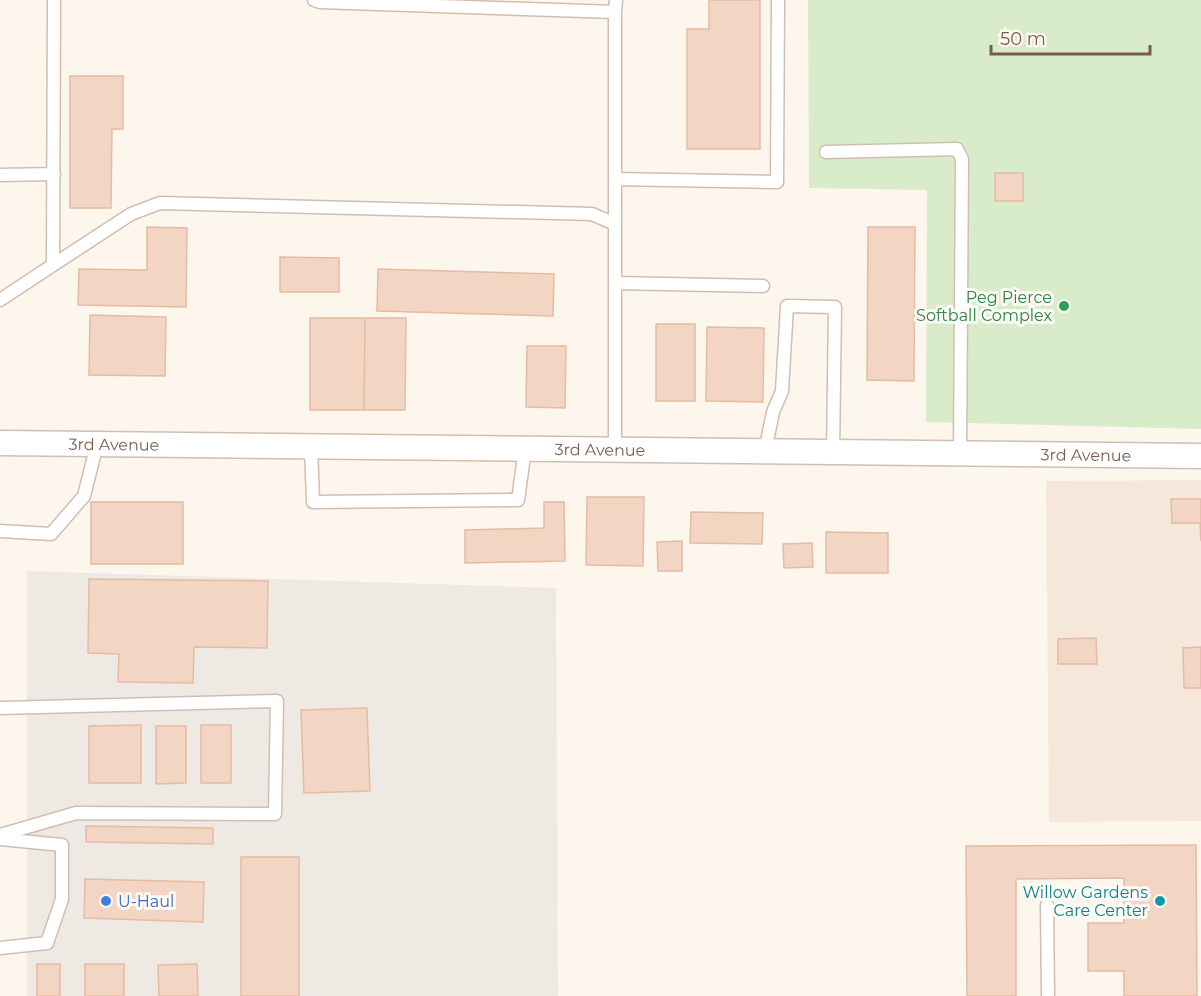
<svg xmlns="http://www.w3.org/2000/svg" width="1201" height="996" font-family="Montserrat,sans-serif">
  <rect width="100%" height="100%" fill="#fdf6ec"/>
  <!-- residential -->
  <path fill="#f5e8da" d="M1201 480V821L1049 822 1046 481Z"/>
  <!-- industrial -->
  <path fill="#efe9e4" d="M27 571 556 588 558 996H27Z"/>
  <!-- green -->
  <path fill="#d8ecc9" d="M808 0H1201V429L926 422 927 190 809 188Z"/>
  <!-- building -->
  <path fill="#f3d5c3" stroke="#e6bba3" stroke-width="1.5" d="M709 0H760V149H687V29H709Z
    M70 76H123V129H112L111 208H70Z
    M995 173H1023V201H995Z
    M147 227 187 228 186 307 78 305 79 269 147 270Z
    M868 227H915L914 381 867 380Z
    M280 257 339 258V292H280Z
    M378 269 554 274 553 316 377 311Z
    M90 315 166 317 165 376 89 375Z
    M310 318H365L364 410H310Z
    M365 318H406L405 410H364Z
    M656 324H695V401H656Z
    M707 327 764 328 763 402 706 401Z
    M527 346H566L565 408 526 407Z
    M587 497H644L643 566 586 565Z
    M1171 499H1201V541L1200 523H1172Z
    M91 502H183V564H91Z
    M544 502H564L565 561 465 563V530L544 528Z
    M691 512 763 513 762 544 690 543Z
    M826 532 888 533V573H826Z
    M682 541V571H658L657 542Z
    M812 543 813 567 784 568 783 544Z
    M89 579 268 581 267 648 194 647 193 683 118 682 119 654 88 653Z
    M1096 638 1097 664H1058V639Z
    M1201 647V688H1184L1183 648Z
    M367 708 370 791 304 793 301 710Z
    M141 725V783H89V726Z
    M201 725H231V783H201Z
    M156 726H186V783L156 784Z
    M86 826 213 828V844L86 842Z
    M1196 845 1197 996H1124V971H1088V923H1124V878L1016 879V996H967L966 846Z
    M241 857H299V996H241Z
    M85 879 204 882 203 922 84 918Z
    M37 964H60V996H37Z
    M85 964H124V996H85Z
    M197 964 198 996H159L158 965Z"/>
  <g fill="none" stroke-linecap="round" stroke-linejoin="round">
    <!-- lane casing -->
    <g stroke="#d1beb0" stroke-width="15">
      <path id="lane" d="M314 0 320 2 615 12 616 0
        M826 152 957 149 962 159 960 453
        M0 175 54 174
        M615 179 777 182 778 0
        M615 224V12
        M53 265 131 214 160 203 592 214 615 224V450
        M615 283 763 286
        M0 300 53 265 54 0
        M311 446 313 502 518 500 525 449
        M765 451 773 412 782 391 787 306 835 307 833 452
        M0 531 51 534 84 496 97 444
        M0 708 277 701 275 814 76 813 0 835
        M0 839 62 845V899L47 943 0 948
        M1047 905 1048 996"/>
    </g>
    <!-- street casing -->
    <g stroke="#d1beb0" stroke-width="27">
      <g id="street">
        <path id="s1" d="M0 443 1201 456"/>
      </g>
    </g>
    <!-- lane -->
    <use href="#lane" stroke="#fff" stroke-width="12"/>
    <!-- street -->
    <use href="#street" stroke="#fff" stroke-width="24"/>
  </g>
  <!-- markers -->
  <circle fill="#2e9e5b" stroke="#fffaf3" stroke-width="2" cx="1064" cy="306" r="6"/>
  <circle fill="#3f7fe0" stroke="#fffaf3" stroke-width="2" cx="106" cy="901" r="6"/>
  <circle fill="#0f9aa8" stroke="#fffaf3" stroke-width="2" cx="1160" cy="901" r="6"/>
  <g text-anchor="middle" stroke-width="6" stroke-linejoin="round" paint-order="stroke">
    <!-- leisure labels -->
    <g font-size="16" fill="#27864d" stroke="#fffaf3" text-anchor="end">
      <text x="1052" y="303">Peg Pierce<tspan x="1052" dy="18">Softball Complex</tspan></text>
    </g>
    <!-- street labels -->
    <g font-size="16" fill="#7a5c4d" stroke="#fffaf3">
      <text dy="6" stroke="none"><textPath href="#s1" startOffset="114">3rd Avenue</textPath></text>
      <text dy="6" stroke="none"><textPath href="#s1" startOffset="600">3rd Avenue</textPath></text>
      <text dy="6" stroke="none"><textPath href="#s1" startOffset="1086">3rd Avenue</textPath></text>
    </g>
    <!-- culture labels -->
    <g font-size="16" fill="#0d838f" stroke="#fffaf3" text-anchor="end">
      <text x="1148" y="898">Willow Gardens<tspan x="1148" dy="18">Care Center</tspan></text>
    </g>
    <!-- shop labels -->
    <g font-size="16" fill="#366cbe" stroke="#fffaf3" text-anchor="start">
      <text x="118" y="907">U-Haul</text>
    </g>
  </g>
  <!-- scale -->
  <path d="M991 45v9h159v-9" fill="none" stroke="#7a5c4d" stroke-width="3"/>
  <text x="1000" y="45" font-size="18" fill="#7a5c4d" stroke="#fffaf3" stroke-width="4.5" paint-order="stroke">50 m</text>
</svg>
